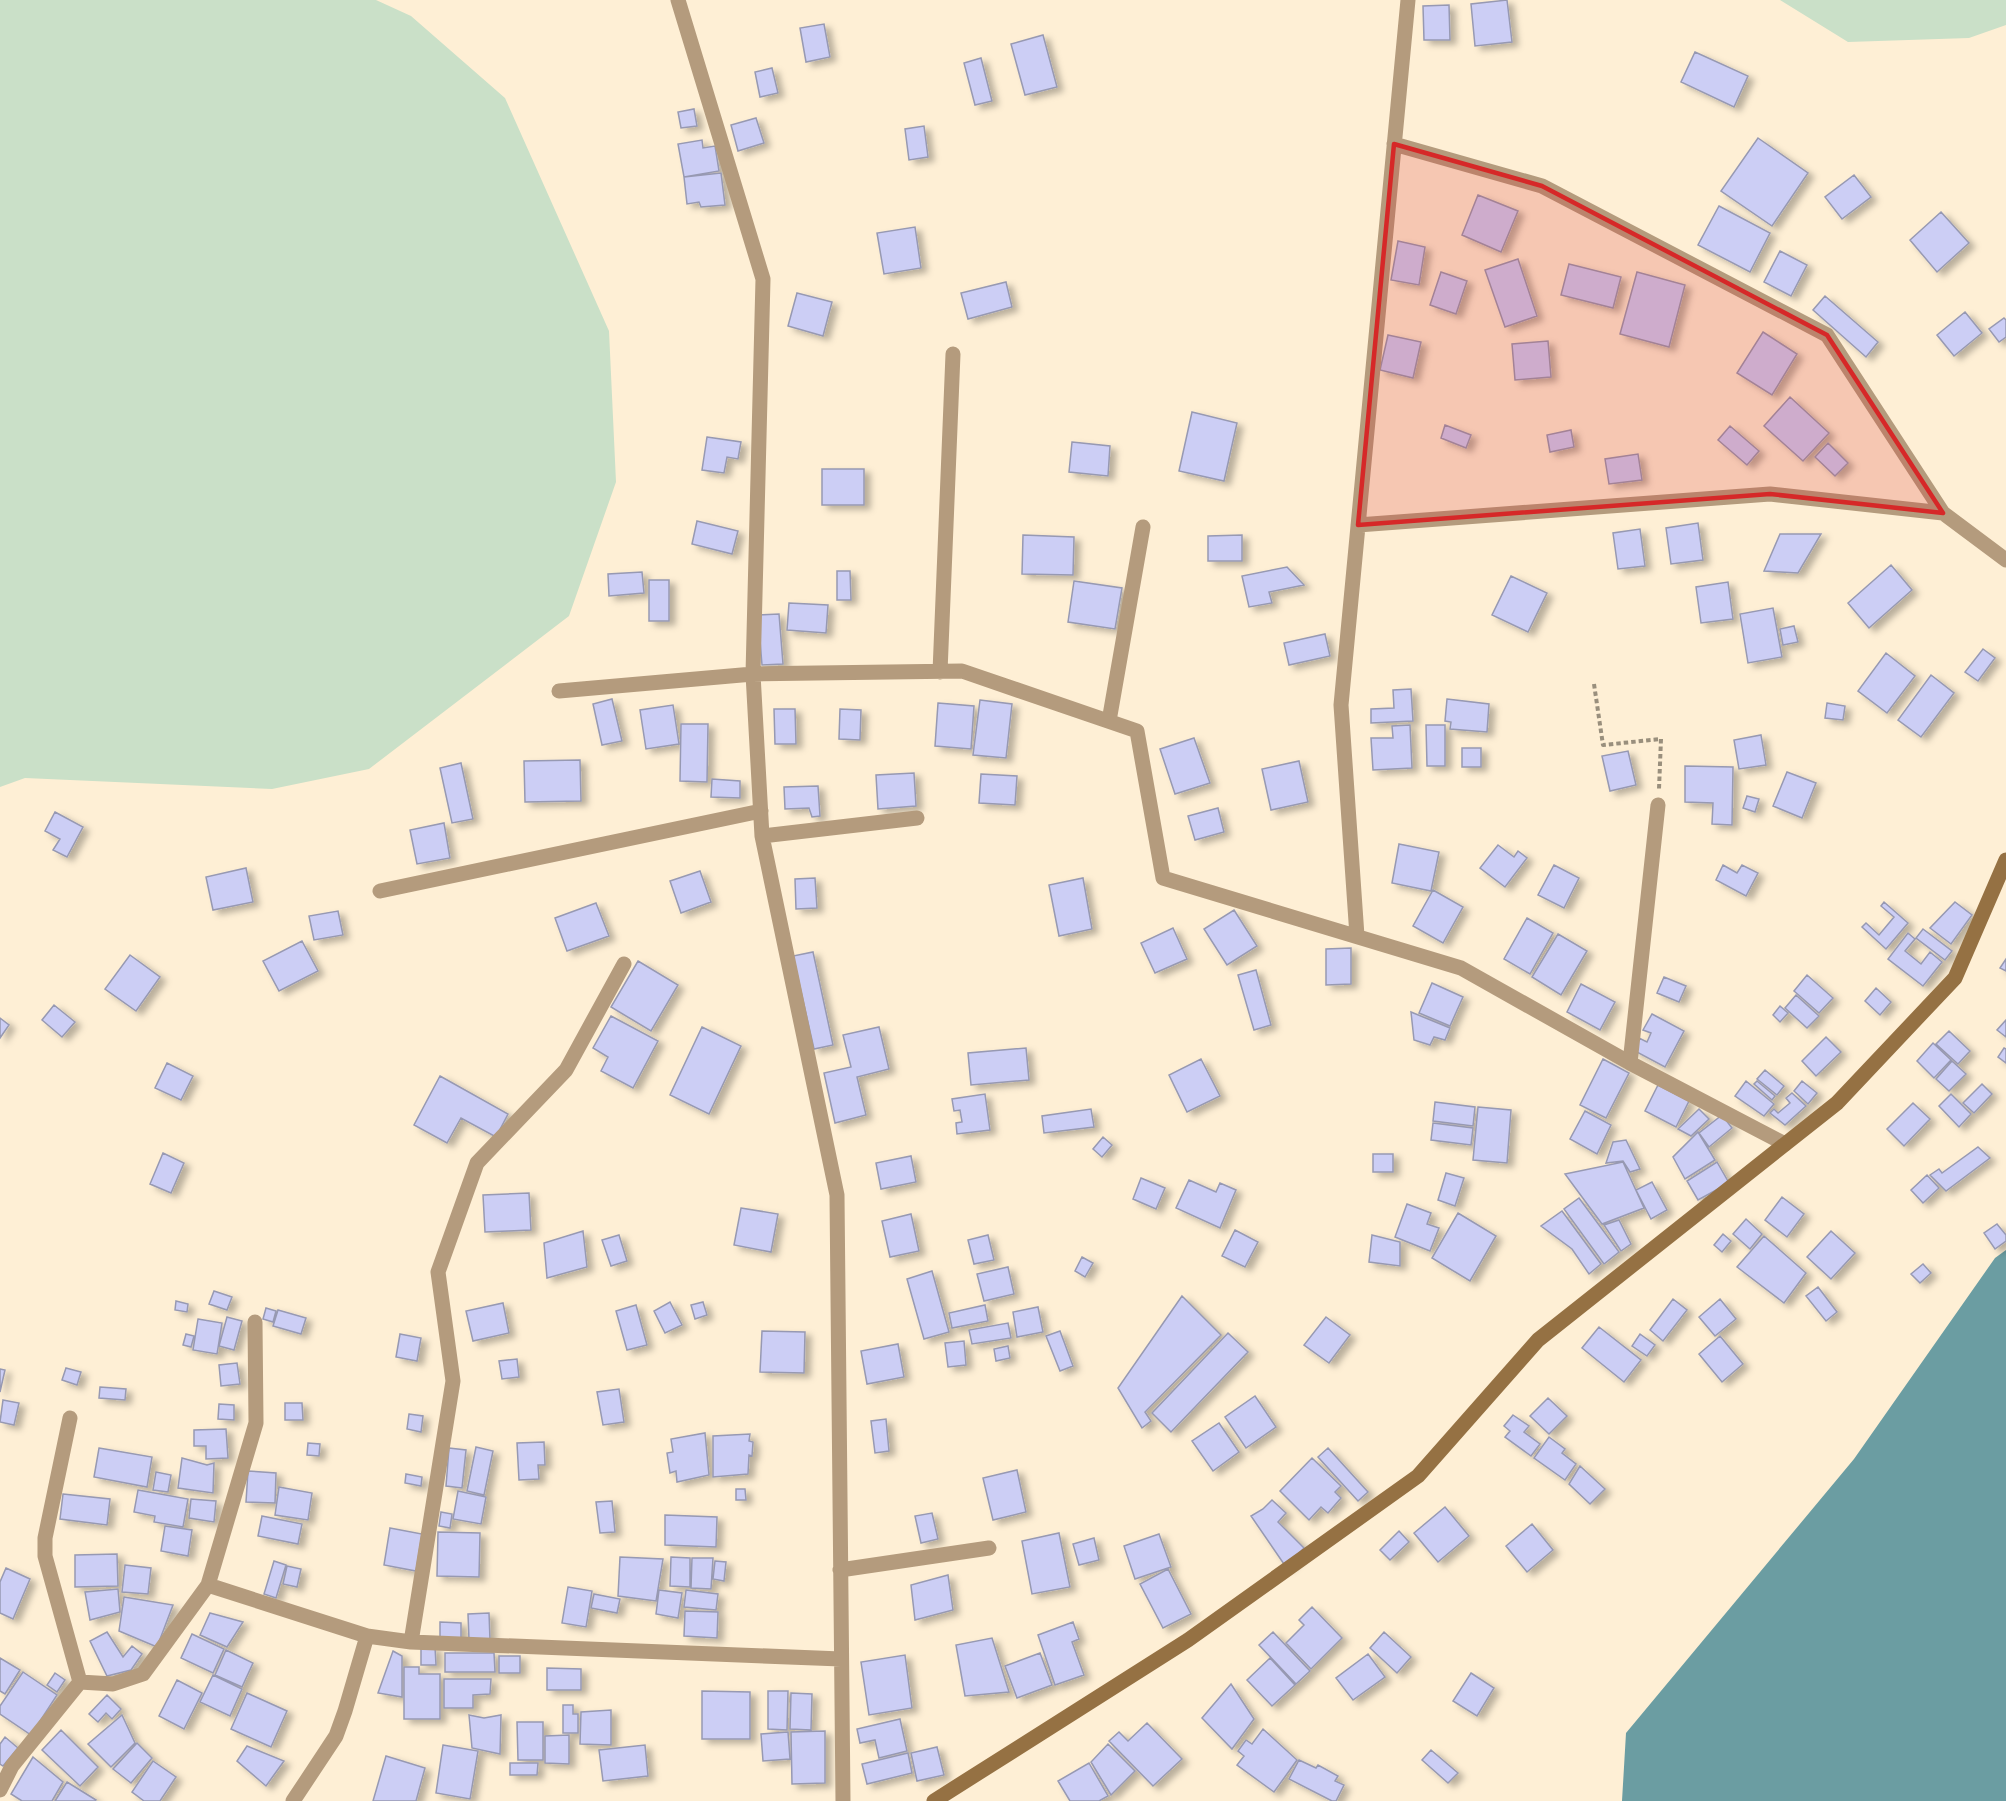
<svg xmlns="http://www.w3.org/2000/svg" width="2006" height="1801" font-family="'Source Sans 3',sans-serif">
  <defs>
    <filter id="shadow"><feDropShadow dx="6" dy="4" stdDeviation="3" flood-color="#0004"/></filter>
  </defs>
  <rect width="100%" height="100%" fill="#feefd5"/>
  <!-- green -->
  <path fill="#cae0c8" d="M0 0H376L411 16 505 98 609 331 616 482 569 616 369 769 272 789 25 778 0 787Z
    M1780 0H2006V25L1969 38 1848 42Z"/>
  <!-- water -->
  <path fill="#6b9da2" d="M2006 1250V1801H1622L1626 1733 1854 1459 1995 1258Z"/>
  <!-- building -->
  <path fill="#cccef5" stroke="#9799b2" stroke-width="1.5" filter="url(#shadow)" d="M1507 0 1512 42 1475 46 1471 4Z
    M1449 5 1450 40H1424L1423 6Z
    M824 24 830 57 806 62 800 28Z
    M1043 35 1057 87 1025 95 1011 44Z
    M1695 52 1748 76 1734 107 1681 82Z
    M981 58 992 101 975 105 964 63Z
    M772 68 778 93 760 97 755 72Z
    M694 109 697 126 681 128 678 112Z
    M756 118 764 143 738 151 731 125Z
    M924 126 928 157 909 160 905 129Z
    M1758 138 1808 173 1772 226 1721 191Z
    M702 140 703 148 715 146 719 171 684 177 678 144Z
    M721 173 725 205 701 207 699 202 687 204 684 177Z
    M1854 175 1871 197 1842 219 1825 197Z
    M1478 195 1518 211 1501 252 1462 235Z
    M1719 206 1770 233 1750 272 1698 245Z
    M1941 212 1969 243 1937 272 1910 240Z
    M915 227 921 268 884 274 877 233Z
    M1398 241 1425 247 1419 285 1391 280Z
    M1780 251 1807 265 1791 296 1764 282Z
    M1518 259 1537 316 1505 327 1485 270Z
    M1569 264 1621 277 1613 308 1561 295Z
    M1441 272 1467 281 1456 314 1430 305Z
    M1637 272 1685 285 1669 347 1620 334Z
    M1006 282 1012 307 968 319 961 293Z
    M797 293 832 302 823 336 788 326Z
    M1825 296 1878 342 1866 357 1813 310Z
    M1965 312 1982 333 1954 356 1937 335Z
    M2004 318 2006 320V337L1999 342 1989 329Z
    M1763 332 1797 354 1772 395 1737 373Z
    M1388 335 1421 342 1413 378 1380 370Z
    M1548 341 1551 377 1515 380 1512 344Z
    M1790 397 1829 433 1803 461 1764 426Z
    M1192 412 1237 423 1224 481 1179 471Z
    M1445 425 1471 435 1466 448 1441 438Z
    M1730 426 1759 451 1747 465 1718 440Z
    M1571 430 1574 447 1550 452 1547 435Z
    M707 437 741 442 738 459 727 457 724 473 702 470Z
    M1072 442 1110 446 1108 476 1069 472Z
    M1828 443 1848 463 1835 476 1815 457Z
    M1638 454 1642 480 1609 484 1605 459Z
    M822 469H864V505H822Z
    M697 521 738 531 732 554 692 544Z
    M1698 523 1703 560 1671 564 1666 528Z
    M1640 529 1645 566 1618 569 1613 533Z
    M1780 534H1821L1798 573 1764 571Z
    M1023 535 1074 537 1073 575 1022 574Z
    M1242 535V561H1208V536Z
    M1891 565 1912 590 1869 628 1848 603Z
    M1287 567 1304 585 1269 592 1272 603 1249 607 1242 576Z
    M837 571H850L851 600H837Z
    M642 572 644 593 609 596 608 574Z
    M1511 576 1547 593 1528 632 1492 615Z
    M649 580H669V621H649Z
    M1074 581 1122 588 1115 629 1068 622Z
    M1728 582 1733 619 1701 623 1696 587Z
    M789 603 828 605 826 633 787 630Z
    M1773 608 1782 657 1748 663 1740 614Z
    M779 614 783 664 762 665 758 615Z
    M1794 626 1798 642 1783 645 1780 629Z
    M1325 634 1330 656 1289 665 1284 643Z
    M1983 649 1995 658 1978 681 1965 672Z
    M1886 653 1915 676 1887 713 1858 691Z
    M1931 675 1954 693 1921 737 1898 720Z
    M1411 689 1413 721 1371 723V709L1394 708 1393 690Z
    M612 699 622 741 602 745 593 704Z
    M1447 699 1489 704 1487 732 1450 729 1451 722 1445 721Z
    M980 700 1012 704 1006 758 973 755Z
    M938 703 974 706 971 749 935 746Z
    M1827 703 1845 706 1843 720 1825 718Z
    M673 705 679 744 646 749 640 710Z
    M774 709H795L796 744H775Z
    M840 709 861 710 860 740 839 739Z
    M681 724H708L707 782 680 781Z
    M1410 725 1412 768 1373 770 1371 738H1393L1392 726Z
    M1426 725H1445V766H1427Z
    M1761 735 1766 765 1739 769 1734 740Z
    M1194 738 1210 783 1175 794 1160 749Z
    M1462 748H1481V767H1462Z
    M1628 751 1636 785 1610 791 1602 756Z
    M580 760 581 801 525 802 524 761Z
    M1299 761 1308 802 1271 810 1262 769Z
    M461 763 473 819 452 823 440 768Z
    M1685 766 1733 767 1732 825 1712 824 1713 803 1685 802Z
    M1787 772 1816 783 1802 818 1773 806Z
    M914 773 916 806 878 809 876 775Z
    M981 774 1017 776 1015 805 979 803Z
    M712 779 740 781V798L711 797Z
    M818 786 820 816 812 817 809 808 785 809 784 787Z
    M1747 796 1759 799 1755 812 1743 808Z
    M1218 808 1224 832 1195 840 1188 816Z
    M55 812 83 827 67 857 53 850 60 839 45 831Z
    M444 823 450 858 417 864 410 830Z
    M1399 844 1439 852 1431 891 1392 883Z
    M1498 845 1514 857 1518 851 1527 858 1505 887 1480 868Z
    M1554 865 1579 878 1564 908 1538 895Z
    M1723 865 1737 873 1742 865 1758 873 1746 896 1716 880Z
    M246 868 253 902 213 910 206 877Z
    M700 871 711 902 681 913 670 881Z
    M815 878 817 908 796 909 795 879Z
    M1083 878 1092 929 1059 936 1049 885Z
    M1433 890 1463 907 1443 943 1413 926Z
    M1884 902 1908 923 1886 949 1862 927 1866 923 1879 935 1894 917 1881 906Z
    M1955 902 1972 915 1951 944 1930 928Z
    M596 903 609 936 567 951 555 918Z
    M1234 910 1257 946 1227 965 1204 929Z
    M338 911 343 935 314 940 309 916Z
    M1527 918 1553 933 1530 974 1504 959Z
    M1173 928 1187 959 1155 973 1141 943Z
    M1923 929 1952 951 1945 960 1916 938Z
    M1908 933 1915 939 1905 951 1921 964 1930 952 1942 962 1923 986 1888 959Z
    M1558 934 1587 951 1561 995 1532 977Z
    M302 941 318 971 279 991 263 961Z
    M1351 948V984L1326 985V949Z
    M813 952 833 1045 814 1049 793 956Z
    M130 955 160 977 136 1011 105 989Z
    M2006 959V971L2000 968Z
    M638 961 678 985 651 1031 611 1007Z
    M1256 970 1271 1025 1254 1030 1238 975Z
    M1807 975 1833 998 1819 1013 1794 991Z
    M1664 977 1686 986 1679 1002 1657 993Z
    M1432 983 1463 997 1450 1026 1419 1013Z
    M1581 984 1615 1002 1600 1030 1567 1012Z
    M1876 988 1891 1002 1880 1015 1865 1001Z
    M1796 995 1819 1016 1807 1028 1785 1008Z
    M54 1005 75 1022 62 1037 42 1020Z
    M1780 1006 1788 1013 1780 1022 1773 1015Z
    M1411 1012 1450 1028 1445 1040 1434 1037 1430 1045 1414 1040Z
    M1652 1014 1684 1031 1665 1067 1633 1050 1639 1038 1647 1042 1651 1033 1643 1030Z
    M611 1016 658 1041 633 1088 601 1071 608 1057 593 1048Z
    M0 1018 9 1025 0 1038Z
    M2006 1020V1037L1997 1030Z
    M702 1027 741 1046 709 1114 670 1095Z
    M879 1027 889 1069 857 1077 866 1115 835 1123 824 1073 851 1067 843 1035Z
    M1949 1031 1970 1051 1958 1064 1936 1044Z
    M1826 1037 1841 1052 1816 1076 1802 1061Z
    M1933 1043 1951 1060 1934 1078 1917 1061Z
    M1026 1048 1029 1080 971 1085 968 1053Z
    M2004 1048 2006 1049V1063L1998 1057Z
    M1201 1059 1220 1096 1187 1112 1169 1075Z
    M1603 1059 1629 1073 1606 1118 1580 1105Z
    M1952 1061 1966 1074 1949 1091 1936 1079Z
    M167 1063 193 1076 181 1100 155 1088Z
    M1765 1070 1784 1086 1777 1095 1757 1079Z
    M440 1076 508 1114 496 1137 461 1118 447 1143 414 1125Z
    M1746 1081 1774 1104 1764 1116 1735 1096Z
    M1757 1081 1775 1096 1772 1100 1754 1084Z
    M1802 1081 1817 1093 1808 1104 1794 1091Z
    M1982 1084 1992 1094 1974 1113 1963 1103Z
    M1658 1085 1689 1101 1676 1127 1645 1111Z
    M1792 1093 1806 1106 1785 1125 1770 1113 1774 1109 1778 1113 1790 1103 1786 1098Z
    M985 1094 990 1130 957 1134 956 1123 962 1122 960 1110 954 1111 952 1099Z
    M1951 1094 1971 1114 1959 1127 1939 1106Z
    M1435 1102 1475 1107 1473 1126 1433 1121Z
    M1913 1103 1930 1119 1904 1146 1887 1129Z
    M1478 1107 1511 1110 1507 1163 1473 1160Z
    M1091 1109 1094 1127 1044 1133 1042 1116Z
    M1699 1109 1709 1119 1691 1136 1678 1129Z
    M1585 1111 1611 1125 1597 1154 1570 1139Z
    M1722 1115 1732 1128 1709 1147 1699 1133Z
    M1433 1123 1473 1128 1471 1145 1431 1140Z
    M1698 1132 1715 1160 1685 1179 1673 1157Z
    M1103 1137 1112 1145 1102 1157 1093 1149Z
    M1626 1140 1640 1169 1630 1172 1623 1161 1606 1163 1613 1142Z
    M1978 1147 1990 1158 1946 1191 1930 1175 1939 1169 1942 1173Z
    M163 1153 184 1163 171 1193 150 1184Z
    M1373 1154H1393V1172H1373Z
    M911 1156 916 1182 881 1189 876 1163Z
    M1623 1162 1644 1208 1602 1224 1565 1174Z
    M1717 1162 1729 1183 1698 1200 1687 1181Z
    M1446 1173 1464 1178 1455 1206 1438 1200Z
    M1927 1175 1939 1188 1923 1203 1911 1190Z
    M1141 1178 1165 1188 1156 1209 1133 1199Z
    M1189 1180 1216 1192 1220 1183 1236 1190 1220 1228 1176 1208Z
    M1652 1182 1667 1210 1651 1219 1636 1190Z
    M529 1193 531 1230 485 1232 483 1195Z
    M1782 1197 1804 1214 1787 1237 1765 1220Z
    M1579 1198 1619 1252 1604 1264 1564 1209Z
    M1407 1204 1431 1213 1427 1224 1439 1228 1430 1251 1395 1237Z
    M741 1208 778 1214 771 1252 734 1245Z
    M1562 1211 1601 1264 1589 1274 1572 1249 1541 1226Z
    M1458 1213 1496 1236 1470 1281 1432 1258Z
    M911 1214 919 1251 890 1257 882 1221Z
    M1746 1219 1762 1234 1750 1249 1733 1234Z
    M1619 1220 1631 1244 1621 1251 1604 1225Z
    M1997 1224 2006 1235V1241L1995 1249 1984 1233Z
    M1235 1230 1258 1242 1245 1267 1222 1256Z
    M583 1231 587 1267 547 1278 544 1243Z
    M1831 1231 1855 1253 1831 1279 1807 1257Z
    M1723 1234 1731 1241 1722 1252 1714 1245Z
    M619 1235 627 1261 611 1266 602 1240Z
    M988 1235 994 1260 974 1264 968 1240Z
    M1372 1235 1400 1242V1266L1369 1262Z
    M1764 1236 1806 1273 1784 1303 1737 1267Z
    M1082 1257 1093 1263 1085 1277 1075 1271Z
    M1923 1264 1931 1273 1920 1283 1911 1274Z
    M1008 1267 1014 1294 984 1301 977 1274Z
    M932 1271 949 1332 924 1339 907 1279Z
    M1818 1287 1837 1312 1826 1321 1806 1296Z
    M214 1291 232 1297 227 1310 209 1304Z
    M1182 1296 1221 1335 1145 1412 1151 1421 1142 1428 1118 1388Z
    M1673 1299 1687 1310 1663 1341 1650 1330Z
    M1720 1299 1736 1319 1715 1336 1699 1317Z
    M176 1301 188 1304 187 1312 175 1310Z
    M670 1302 682 1325 665 1333 654 1311Z
    M703 1302 707 1315 695 1319 691 1305Z
    M503 1303 509 1333 473 1341 466 1311Z
    M636 1305 647 1345 627 1350 616 1311Z
    M985 1305 988 1321 952 1328 949 1313Z
    M1038 1307 1043 1332 1017 1337 1013 1312Z
    M266 1308 276 1311 273 1322 263 1319Z
    M278 1310 306 1318 301 1334 273 1326Z
    M227 1317 242 1321 234 1350 219 1346Z
    M1326 1317 1350 1335 1329 1363 1304 1345Z
    M198 1319 222 1323 217 1354 193 1350Z
    M1008 1323 1011 1338 972 1344 969 1330Z
    M1599 1327 1641 1360 1624 1382 1582 1348Z
    M762 1331 805 1332 804 1373 760 1372Z
    M1060 1331 1073 1366 1060 1371 1046 1336Z
    M1228 1333 1248 1352 1171 1432 1152 1413Z
    M186 1334 194 1336 191 1347 183 1345Z
    M400 1334 421 1338 417 1361 396 1357Z
    M1640 1334 1655 1345 1647 1356 1632 1346Z
    M1720 1336 1743 1364 1722 1382 1699 1354Z
    M964 1341 966 1365 948 1367 945 1343Z
    M898 1344 904 1377 867 1384 861 1351Z
    M1008 1346 1010 1358 996 1361 994 1349Z
    M517 1359 519 1377 502 1379 499 1361Z
    M237 1363 240 1384 221 1386 219 1365Z
    M66 1368 81 1372 77 1385 62 1380Z
    M0 1369 5 1370 0 1392Z
    M100 1387 126 1389 125 1400 99 1398Z
    M619 1389 624 1422 603 1425 597 1392Z
    M1255 1396 1276 1427 1246 1448 1225 1417Z
    M1548 1398 1567 1416 1549 1434 1530 1416Z
    M3 1400 19 1403 14 1425 0 1422Z
    M285 1403H302L303 1420H285Z
    M219 1404 234 1405V1420L218 1419Z
    M409 1414 423 1416 421 1432 407 1429Z
    M1513 1415 1529 1426 1524 1432 1540 1444 1531 1456 1505 1437 1510 1431 1504 1426Z
    M886 1419 889 1451 875 1453 871 1421Z
    M1219 1423 1239 1452 1213 1471 1192 1441Z
    M226 1429 228 1458 206 1459V1446H194V1430Z
    M705 1433 709 1475 677 1482 676 1471 670 1473 667 1453 673 1452 671 1439Z
    M750 1434 749 1441 753 1442 752 1456 749 1455 748 1474 713 1477V1436Z
    M1549 1437 1565 1449 1562 1453 1576 1464 1565 1480 1534 1458Z
    M544 1442 545 1465H538L539 1479 519 1480 517 1443Z
    M308 1443 320 1444 319 1456 307 1455Z
    M476 1447 493 1451 484 1495 467 1491Z
    M99 1448 152 1457 147 1487 94 1477Z
    M449 1448 466 1450 462 1488 446 1486Z
    M1328 1448 1368 1492 1358 1501 1318 1457Z
    M182 1458 207 1465 214 1463 213 1493 178 1488Z
    M1312 1458 1341 1486 1335 1492 1341 1498 1328 1513 1321 1507 1309 1520 1280 1491Z
    M1580 1466 1605 1489 1590 1504 1569 1484Z
    M1017 1470 1026 1512 993 1520 983 1478Z
    M248 1471 276 1473 275 1503 246 1502Z
    M156 1472 171 1475 168 1492 153 1490Z
    M406 1474 422 1477 421 1486 405 1483Z
    M279 1487 312 1493 308 1520 275 1515Z
    M736 1489H745L746 1500H736Z
    M138 1490 188 1499 183 1527 154 1522 155 1516 134 1512Z
    M458 1491 486 1497 481 1524 453 1519Z
    M63 1494 110 1499 107 1525 60 1519Z
    M191 1499 216 1501 214 1522 189 1518Z
    M1272 1500 1286 1513 1278 1522 1304 1548 1286 1567 1251 1516 1263 1509Z
    M612 1501 615 1532 600 1533 596 1502Z
    M1445 1507 1469 1536 1438 1562 1414 1533Z
    M441 1512 452 1514 450 1528 439 1526Z
    M932 1513 938 1539 921 1543 915 1516Z
    M665 1515 717 1517 716 1547 665 1545Z
    M262 1516 302 1524 298 1544 258 1536Z
    M1532 1524 1553 1550 1527 1572 1506 1546Z
    M165 1526 192 1530 188 1556 161 1551Z
    M390 1528 422 1534 416 1571 384 1565Z
    M1399 1531 1409 1542 1390 1560 1380 1550Z
    M438 1532 480 1533 479 1577 437 1576Z
    M1059 1533 1070 1587 1032 1594 1022 1541Z
    M1159 1534 1171 1567 1135 1579 1124 1546Z
    M1094 1538 1099 1560 1079 1565 1073 1544Z
    M117 1554 118 1586 75 1587V1555Z
    M620 1557 663 1559 656 1601 618 1596Z
    M671 1557 690 1558V1587L670 1586Z
    M692 1558H713L711 1589 691 1588Z
    M274 1561 286 1565 276 1598 264 1594Z
    M715 1561 726 1562 724 1581 713 1579Z
    M125 1565 151 1568 148 1594 122 1592Z
    M287 1566 301 1569 297 1587 283 1584Z
    M6 1568 30 1579 13 1619 0 1613V1582Z
    M1168 1569 1191 1614 1163 1628 1140 1584Z
    M948 1575 953 1610 915 1620 911 1585Z
    M568 1587 592 1591 586 1627 562 1623Z
    M118 1589 120 1612 90 1620 85 1592Z
    M659 1590 682 1593 678 1618 656 1614Z
    M686 1590 718 1594 716 1610 684 1607Z
    M594 1594 620 1599 617 1613 591 1608Z
    M124 1597 173 1605 157 1647 119 1631Z
    M1312 1607 1342 1638 1311 1669 1286 1643 1304 1625 1299 1620Z
    M685 1611 718 1612 717 1638 684 1636Z
    M210 1613 243 1622 227 1647 200 1635Z
    M489 1613 490 1640H469L468 1614Z
    M440 1622 461 1623V1639H440Z
    M1073 1622 1079 1639 1072 1642 1084 1675 1055 1685 1038 1635Z
    M107 1632 123 1657 132 1646 142 1654 131 1670 107 1676 90 1641Z
    M1273 1632 1310 1671 1296 1684 1259 1645Z
    M1384 1632 1411 1657 1397 1673 1370 1648Z
    M192 1634 224 1649 213 1673 181 1658Z
    M992 1638 1009 1692 965 1696 956 1645Z
    M421 1647H435L436 1665H421Z
    M226 1650 253 1663 242 1687 215 1675Z
    M393 1651 402 1656V1697L378 1693Z
    M445 1653H494L495 1672H445Z
    M1040 1653 1052 1685 1017 1698 1005 1666Z
    M1368 1654 1385 1677 1353 1700 1336 1678Z
    M905 1655 912 1708 869 1715 861 1662Z
    M499 1656H520V1673H499Z
    M0 1658 20 1670 5 1694 0 1691Z
    M1270 1658 1295 1685 1272 1706 1247 1680Z
    M404 1667H419V1674H440V1719H404Z
    M547 1668 581 1669V1690H547Z
    M23 1672 57 1695 31 1735 0 1714V1706Z
    M55 1673 65 1680 57 1692 47 1685Z
    M1471 1673 1494 1688 1477 1716 1453 1701Z
    M213 1675 242 1689 230 1716 200 1702Z
    M444 1679H491L490 1694 473 1695V1708H444Z
    M177 1680 202 1693 184 1729 159 1716Z
    M1231 1684 1254 1719 1232 1749 1202 1718Z
    M702 1691 750 1692V1739H702Z
    M768 1691H788L787 1730 768 1729Z
    M247 1693 287 1711 271 1747 231 1729Z
    M791 1693 812 1694 811 1730 790 1729Z
    M107 1695 121 1709 112 1719 106 1713 98 1722 89 1714Z
    M563 1705H573V1714H578V1733H563Z
    M611 1710V1745L580 1744 581 1712Z
    M122 1715 135 1743 111 1767 88 1744Z
    M469 1715 484 1718 501 1715 500 1754 472 1748Z
    M900 1719 907 1751 879 1758 875 1740 860 1743 857 1729Z
    M517 1722H543V1760H518Z
    M1147 1723 1182 1759 1153 1786 1109 1741 1119 1732 1128 1741Z
    M1263 1729 1297 1760 1274 1792 1237 1765 1244 1756 1238 1751 1246 1740 1252 1744Z
    M61 1730 98 1767 80 1786 42 1750Z
    M825 1731V1783L792 1784 791 1732Z
    M788 1732 790 1759 763 1761 761 1734Z
    M569 1735V1764L545 1763V1736Z
    M5 1737 18 1748 3 1766 0 1764V1744Z
    M137 1743 152 1758 131 1783 113 1769Z
    M1108 1744 1135 1771 1111 1795 1091 1762Z
    M443 1745 478 1751 470 1799 436 1793Z
    M645 1745 648 1776 603 1781 599 1750Z
    M247 1746 284 1761 266 1786 237 1761Z
    M937 1747 944 1775 917 1781 911 1753Z
    M1431 1750 1458 1773 1448 1783 1422 1760Z
    M908 1753 912 1773 867 1784 862 1764Z
    M386 1756 425 1768 416 1801H373Z
    M33 1757 63 1782 52 1801H22L11 1794Z
    M1299 1760 1316 1768 1318 1765 1338 1776 1335 1781 1344 1785 1336 1801H1332L1289 1779Z
    M153 1761 176 1777 160 1801H144L132 1792Z
    M510 1763H538L537 1775H510Z
    M1089 1763 1108 1796 1099 1801H1070L1058 1781Z
    M67 1782 96 1800 95 1801H55Z"/>
  <g fill="none" stroke-linecap="round" stroke-linejoin="round">
    <!-- path -->
    <path stroke="#998f7d" stroke-width="4" stroke-dasharray="4.5 3" stroke-linecap="butt" d="M1594 684 1603 745 1661 739 1659 789"/>
    <!-- minor -->
    <path stroke="#b49b7d" stroke-width="15" d="M678 0 763 279 753 674 762 836 837 1195 843 1801
      M1394 144 1542 186 1827 335 1943 513 2006 560
      M1358 525 1770 494 1943 513
      M940 672 953 354
      M559 691 753 674 962 671 1137 731 1163 878 1461 968 1630 1063 1785 1144
      M1109 721 1143 527
      M762 836 917 818
      M380 891 761 811
      M1357 936 1341 705 1408 0
      M1630 1063 1658 805
      M840 1570 989 1548
      M208 1585 367 1636 411 1642 841 1659
      M411 1642 453 1381 438 1272 477 1163 566 1070 624 964
      M80 1682 113 1684 143 1674 208 1585 256 1423 255 1322
      M0 1790 12 1766 80 1682 45 1556V1538L70 1418
      M293 1801 336 1736 345 1711 367 1636"/>
    <!-- secondary -->
    <path stroke="#957143" stroke-width="15" d="M934 1801 1188 1640 1418 1476 1538 1340 1837 1103 1955 978 2006 860"/>
  </g>
  <!-- marked area -->
  <path fill="#d62828" fill-opacity="0.2" stroke="#d62828" stroke-width="4.5" stroke-linejoin="round" d="M1394 144 1542 186 1827 335 1943 513 1770 494 1358 525Z"/>
</svg>
